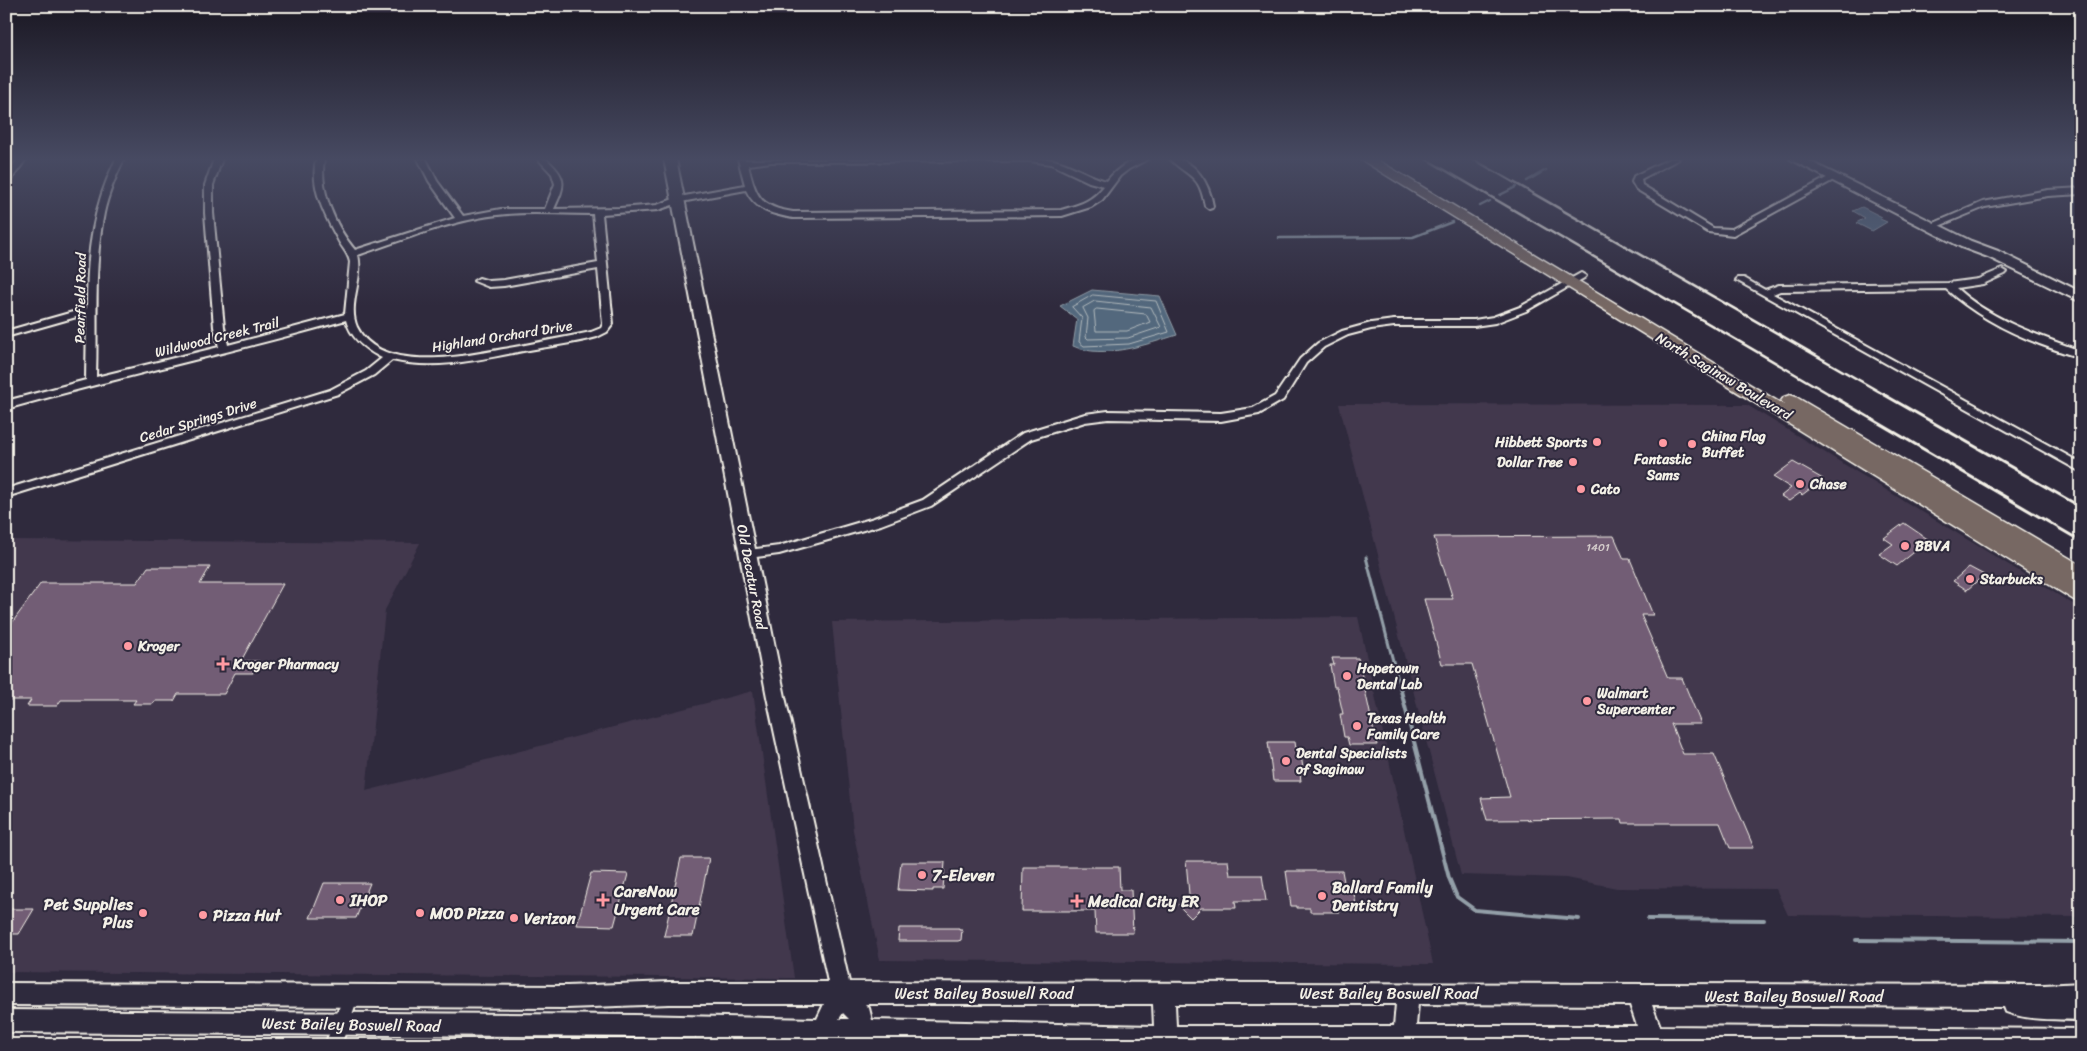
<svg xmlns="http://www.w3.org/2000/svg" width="2087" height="1051" font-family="Sriracha,sans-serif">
  <rect width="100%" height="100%" fill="#2f2a3d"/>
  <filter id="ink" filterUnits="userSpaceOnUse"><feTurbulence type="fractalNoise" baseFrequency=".02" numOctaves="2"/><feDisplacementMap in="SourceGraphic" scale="10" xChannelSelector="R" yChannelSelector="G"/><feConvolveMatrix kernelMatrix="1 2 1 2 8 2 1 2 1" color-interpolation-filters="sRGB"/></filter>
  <g filter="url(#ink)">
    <!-- built -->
    <path fill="#43394e" d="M1339 404 1747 405 2081 609V917L1788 915 1776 889 1617 888 1567 878 1461 875Z
      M6 540 420 543 385 610 366 791 753 691 794 978 6 972Z
      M1358 617 1433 964 880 960 853 830 832 622Z"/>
    <!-- water -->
    <path fill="#52687d" stroke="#939fa8" d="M1862 207 1882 217 1880 219 1887 222 1872 231 1856 223 1865 218 1853 211Z
      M1092 290 1160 296 1177 335C1148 344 1103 360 1073 346L1077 319 1060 306Z"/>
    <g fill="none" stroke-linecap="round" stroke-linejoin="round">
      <!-- shore -->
      <path stroke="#b3babd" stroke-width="1" d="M1093 295 1156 301 1169 332 1129 344 1084 346 1079 342 1082 318 1072 307Z
        M1095 301 1151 307 1161 327 1128 338 1088 339 1086 337 1088 318 1083 308Z
        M1097 309 1146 314 1150 322 1127 331H1096L1094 311Z"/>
      <!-- stream-far2 -->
      <path stroke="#939fa8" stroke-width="2.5" d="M1527 181 1546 170
        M1500 195 1516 187
        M1480 206 1490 201
        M1279 238 1413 237 1452 222"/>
      <!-- stream-far1 -->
      <path stroke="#939fa8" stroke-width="3" d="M1366 557 1400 688"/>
      <!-- stream -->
      <path stroke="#939fa8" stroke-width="4" d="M1400 687 1449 878 1457 897 1475 910 1579 919
        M1648 919 1764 920
        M1856 940 2081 942"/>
    </g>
    <!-- building -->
    <path fill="#725d75" stroke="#f4f1e8" d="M1793 462 1823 479 1802 495 1800 493 1789 501 1781 496 1791 488 1773 477Z
      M1904 523 1929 540 1897 566 1879 554 1893 544 1884 538Z
      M1614 536 1624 559H1630L1653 615H1641L1668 678H1682L1701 724H1671L1683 754H1714L1754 848H1730L1720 823H1623L1622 819 1487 820 1481 798 1510 797 1472 664H1442L1424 599H1453L1434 537Z
      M148 567H210L200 584H283L241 661H259L253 673H235L224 694H178L174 701H155L153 704H133L136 700H61L57 706H27L31 700H6V631L41 583H137Z
      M1969 567 1984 575 1967 590 1953 581Z
      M1332 658H1358L1377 745H1349L1347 737H1344L1340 714H1343L1337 687H1334L1330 665H1334Z
      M1268 742H1295L1296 749H1300L1304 774H1300L1301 781H1273Z
      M681 858H709L693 936H664Z
      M1186 861H1228L1230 875H1262L1266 901H1235L1236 908H1201L1191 918 1178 905 1189 894Z
      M901 862H945L943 889H933V891L898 890Z
      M1023 867H1119L1120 890H1131L1133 933H1096L1095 911H1022Z
      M1286 871H1342L1345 887H1353L1356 905H1350L1351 908H1338L1339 912H1310V908H1297V906H1291Z
      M591 873 628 874 614 926 577 925Z
      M324 883H370L356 918H310Z
      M6 909H34L19 934H6Z
      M899 928H959V930H962L961 940 958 941H898Z"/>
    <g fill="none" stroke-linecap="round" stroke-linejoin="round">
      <!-- street casing -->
      <g stroke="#f4f1e8" stroke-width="4">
        <path id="street" d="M18 159H26L9 183H6V175Z
          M116 159H124C116 176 108 194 104 213 93 267 98 323 96 377L219 347 214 327 205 213V185L214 159H222L213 185V213L224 327 228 345 345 314 350 262C348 252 341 247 337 238 324 214 310 187 316 159H324C319 191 335 226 355 250L455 218 429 181 418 159H426L437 181 463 216 501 209H545L555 184 552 174 538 159H546C568 178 565 185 554 209L620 208 657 205 679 197 745 185 738 159 746 160 1047 159C1068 161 1086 176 1107 181 1117 168 1131 158 1148 159L1129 169 1120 176 1102 200 1091 207 1062 216 793 218C772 214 756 211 746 190L681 202 658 210 602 214 613 324 607 332 597 337C571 344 544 347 518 352 476 360 434 370 392 360L374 375 338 394 6 497V489L330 390 366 371 382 358C366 350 351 339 346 320 233 352 119 377 6 409V401L86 380 87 314 6 337V331L87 308C87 254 92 208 116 159ZM1030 161 1051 164 1089 182 1104 186C1091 202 1081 204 1061 210L793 212C759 207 756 196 748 165L771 162ZM593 214 598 263 504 280 489 281 479 278 474 281 489 287 504 286 598 269 603 324 601 328 591 332C568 337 544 341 520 346 477 353 382 378 357 327 347 304 364 279 358 255 397 242 437 226 478 218 515 210 556 214 593 214Z
          M1170 159C1195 157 1210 185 1213 206L1212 208 1209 209 1205 206C1199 173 1190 179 1170 159Z
          M1669 159H1679L1641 179 1642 185 1713 228 1732 229 1832 175 1835 174 1839 177 1733 235 1708 232 1636 189 1632 182 1634 176Z
          M2081 188V194L2048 196 1985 207 1934 228H1928L1927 226 1983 202 2048 190Z
          M2002 269 2007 272 2005 274 1983 284 1956 288C1991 320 2037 335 2081 351V358C2033 344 1983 323 1946 289L1780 291 1773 294 2081 463V472L1736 280 1738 278H1744L1765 290 1779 285 1948 283 1978 279Z
          M1581 273 1586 276 1584 278 1526 311 1495 323 1474 326H1394L1371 329 1348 335 1324 347 1306 363 1283 400 1259 414 1221 421 1108 419 1085 422 1031 439 931 506 881 525 779 554 748 558 744 557 742 554 744 551 748 550 779 546 874 518 923 500 1023 433 1085 414 1108 411 1221 413 1253 408 1275 396 1300 359 1318 343 1342 331 1371 323 1394 320H1474L1493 317 1520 307Z
          M351 987 356 990 359 995 341 1045H325L346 990Z"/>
      </g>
      <!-- secondary casing -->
      <g stroke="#f4f1e8" stroke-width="4">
        <path id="secondary" d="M664 159H676L785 697 849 982 2044 985 2081 983V1020C2056 1019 2029 1021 2006 1012L2004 1007 1652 1005 1660 1026 2081 1029V1045H1000L873 1042V1045H851V1042L837 1041 836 1045H814V1041L635 1037 6 1032V1010L635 1015 817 1019 824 1004H669L567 1008 6 1005V983L567 986 669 982H828L767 697ZM865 1004H1153L1154 1026 872 1020 869 1008ZM1175 1004H1396L1394 1026H1176ZM1418 1004 1630 1005 1637 1026H1416ZM843 1013 849 1019H839Z
          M1790 159H1805L1971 241 1998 251 2081 292V302L1988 257 1961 247Z"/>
      </g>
      <!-- primary casing -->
      <g stroke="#f4f1e8" stroke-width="3">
        <path id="primary" d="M1360 159H1376L1784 405 1781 401 1784 397 1790 395 1796 397 2081 565V583L2076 581 2081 584V602L2074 600Z"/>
      </g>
      <!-- street -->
      <use href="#street" fill="#2f2a3d" fill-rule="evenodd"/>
      <!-- secondary -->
      <use href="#secondary" fill="#2f2a3d" fill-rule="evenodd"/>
      <!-- primary -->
      <use href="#primary" fill="#776864" fill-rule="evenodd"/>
      <!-- rail-far1 -->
      <path stroke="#f4f1e8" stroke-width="2.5" d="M1426 159 1831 395
        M1473 159 1885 395"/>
      <!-- rail -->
      <path stroke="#f4f1e8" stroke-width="3" d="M1829 394 2081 541
        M1883 394 2081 507"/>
    </g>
  </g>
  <!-- sky -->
  <linearGradient id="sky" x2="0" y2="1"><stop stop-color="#1a1722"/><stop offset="0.52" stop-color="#474a62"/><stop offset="1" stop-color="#474a62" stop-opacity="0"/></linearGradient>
  <rect width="2087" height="306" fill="url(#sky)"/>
  <!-- markers -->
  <g fill="#ff9aa2" stroke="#2f2a3d" stroke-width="2">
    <circle cx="1597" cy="442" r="5"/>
    <circle cx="1663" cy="443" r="5"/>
    <circle cx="1692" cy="444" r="5"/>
    <circle cx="1573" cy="462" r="5"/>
    <circle cx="1800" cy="484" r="5"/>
    <circle cx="1581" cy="489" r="5"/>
    <circle cx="1905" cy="546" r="5"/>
    <circle cx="1970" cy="579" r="5"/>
    <circle cx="128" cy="646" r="5"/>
    <path d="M220.5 656.5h5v5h5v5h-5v5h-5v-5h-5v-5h5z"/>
    <circle cx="1347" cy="676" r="5"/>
    <circle cx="1587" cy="701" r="5"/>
    <circle cx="1357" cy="726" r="5"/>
    <circle cx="1286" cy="761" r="5"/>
    <circle cx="922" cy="875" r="5"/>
    <circle cx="1322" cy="896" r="5"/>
    <circle cx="340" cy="900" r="5"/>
    <path d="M600.5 892.5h5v5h5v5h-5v5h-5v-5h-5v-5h5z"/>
    <path d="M1074.5 893.5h5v5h5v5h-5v5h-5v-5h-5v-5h5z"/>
    <circle cx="143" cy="913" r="5"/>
    <circle cx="420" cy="913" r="5"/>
    <circle cx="203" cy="915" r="5"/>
    <circle cx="514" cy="918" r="5"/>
  </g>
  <g text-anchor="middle" stroke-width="4" stroke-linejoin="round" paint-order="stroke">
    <!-- number labels -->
    <g font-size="11" fill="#d4cccb">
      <text x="1598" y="551">1401</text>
    </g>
    <!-- street labels -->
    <g font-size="14" fill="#f4f1e8" stroke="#2f2a3d">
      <text transform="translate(80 298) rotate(-89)" y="5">Pearfield Road</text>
      <text transform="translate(502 336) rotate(-9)" y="5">Highland Orchard Drive</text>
      <text transform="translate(217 337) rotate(-14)" y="5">Wildwood Creek Trail</text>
      <text transform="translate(1724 376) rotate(31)" y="5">North Saginaw Boulevard</text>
      <text transform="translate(198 420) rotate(-17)" y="5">Cedar Springs Drive</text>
      <text transform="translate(752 577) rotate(79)" y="5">Old Decatur Road</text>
    </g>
    <!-- poi labels -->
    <g font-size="14" font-weight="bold" fill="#f4f1e8" stroke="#2f2a3d" text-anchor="start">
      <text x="1702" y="441">China Flag<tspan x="1702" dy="16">Buffet</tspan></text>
      <text x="1587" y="447" text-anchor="end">Hibbett Sports</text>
      <text x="1663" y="464" text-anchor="middle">Fantastic<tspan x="1663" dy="16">Sams</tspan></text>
      <text x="1563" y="467" text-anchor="end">Dollar Tree</text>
      <text x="1810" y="489">Chase</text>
      <text x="1591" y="494">Cato</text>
      <text x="1915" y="551">BBVA</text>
      <text x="1980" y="584">Starbucks</text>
      <text x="138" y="651">Kroger</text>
      <text x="233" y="669">Kroger Pharmacy</text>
      <text x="1357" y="673">Hopetown<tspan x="1357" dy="16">Dental Lab</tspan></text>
      <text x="1597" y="698">Walmart<tspan x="1597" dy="16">Supercenter</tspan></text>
      <text x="1367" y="723">Texas Health<tspan x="1367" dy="16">Family Care</tspan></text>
      <text x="1296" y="758">Dental Specialists<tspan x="1296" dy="16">of Saginaw</tspan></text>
    </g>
    <!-- near-poi labels -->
    <g font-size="16" font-weight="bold" fill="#f4f1e8" stroke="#2f2a3d" text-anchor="start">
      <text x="932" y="881">7-Eleven</text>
      <text x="1332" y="893">Ballard Family<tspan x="1332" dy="18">Dentistry</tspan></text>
      <text x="614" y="897">CareNow<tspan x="614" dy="18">Urgent Care</tspan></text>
      <text x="350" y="906">IHOP</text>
      <text x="1088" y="907">Medical City ER</text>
      <text x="133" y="910" text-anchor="end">Pet Supplies<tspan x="133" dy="18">Plus</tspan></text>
      <text x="430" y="919">MOD Pizza</text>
      <text x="213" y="921">Pizza Hut</text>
      <text x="524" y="924">Verizon</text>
    </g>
    <!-- near-street labels -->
    <g font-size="16" fill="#f4f1e8" stroke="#2f2a3d">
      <text x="984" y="999">West Bailey Boswell Road</text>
      <text x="1389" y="999">West Bailey Boswell Road</text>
      <text x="1794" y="1002">West Bailey Boswell Road</text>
      <text transform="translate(351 1024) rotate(1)" y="6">West Bailey Boswell Road</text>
    </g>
  </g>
  <!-- margin -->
  <rect width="2087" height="1051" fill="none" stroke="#2f2a3d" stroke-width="25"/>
  <rect x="12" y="12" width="2062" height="1026" fill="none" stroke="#f4f1e8" stroke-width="2" filter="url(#ink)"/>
</svg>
